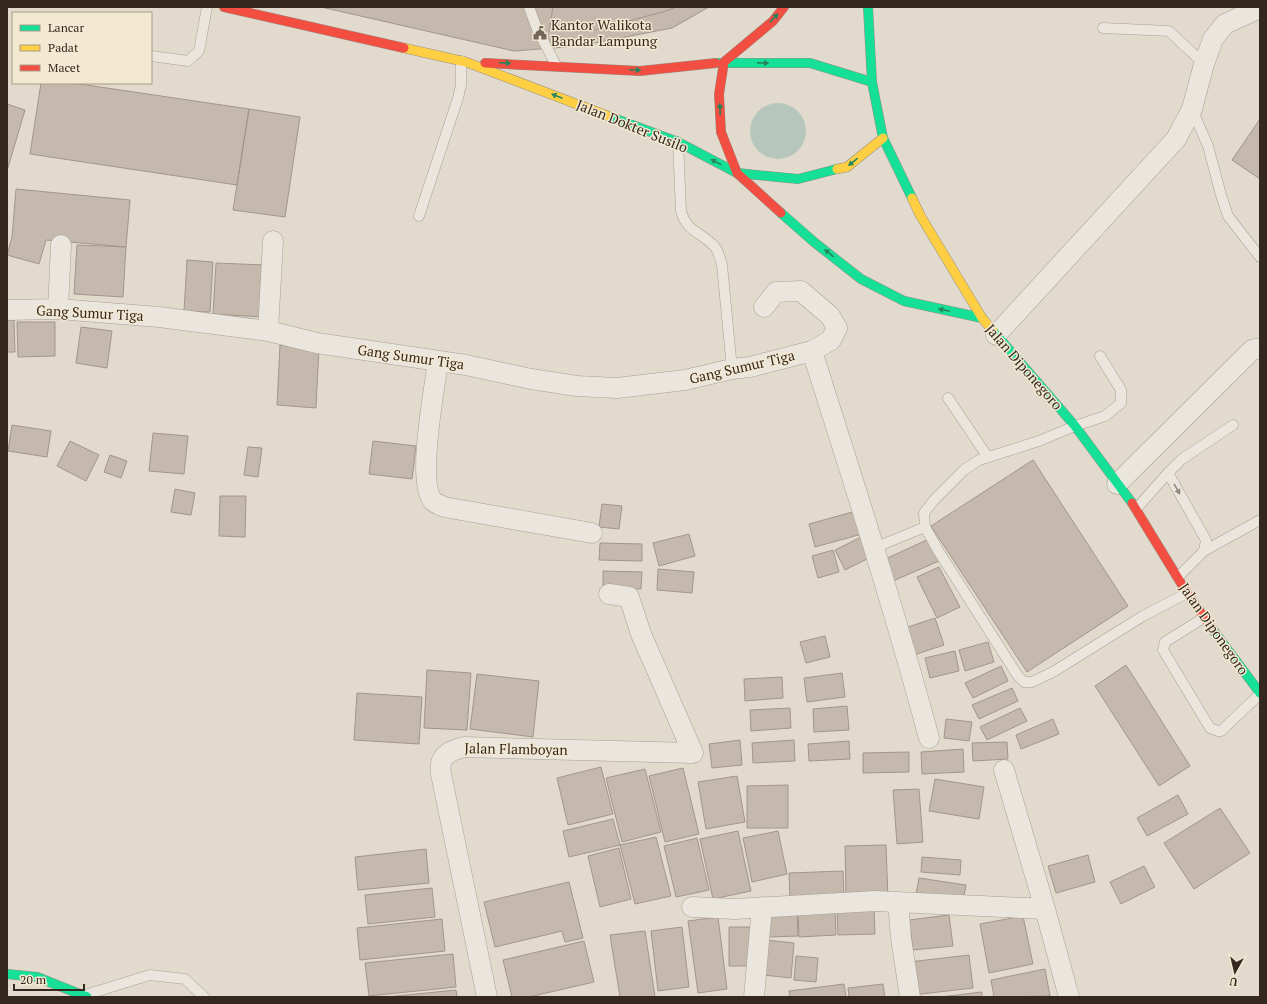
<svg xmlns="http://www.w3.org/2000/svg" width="1267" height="1004" font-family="'PT Serif',serif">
  <rect width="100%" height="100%" fill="#e2dacc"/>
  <!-- water -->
  <path fill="#b7c6bd" d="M750 131a28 28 0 1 1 56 0a28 28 0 1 1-56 0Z"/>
  <!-- building -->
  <path fill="#c5b9ad" stroke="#a2968c" d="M321 7H709L672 28 579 46 514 51Z
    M553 7H676L666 11 591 31H549Z
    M41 83H73L249 109 237 185 30 154Z
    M7 104 25 110 7 171Z
    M249 109 300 117 285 217 233 210Z
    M1260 119V179L1232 160Z
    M16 189 130 200 126 247 46 240 39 264 7 255 12 237Z
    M77 245 126 247 123 297 74 294Z
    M187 260 213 262 210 312 184 311Z
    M216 263 265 265 262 317 213 314Z
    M7 320H14L15 352H7Z
    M17 322H55V356L18 357Z
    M81 327 112 331 107 368 76 363Z
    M280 345 319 348 316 408 277 405Z
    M12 425 51 431 47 457 8 451Z
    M153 433 188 436 184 474 149 471Z
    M70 441 99 455 86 481 57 466Z
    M373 441 416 446 412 479 369 474Z
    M248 447 262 448 258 477 244 475Z
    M110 455 127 461 121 478 104 472Z
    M1033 460 1128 606 1027 672 931 526Z
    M175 489 195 493 191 515 171 512Z
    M220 496H246L245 537 219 536Z
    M602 504 622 506 619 529 599 527Z
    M856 511 862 534 815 547 809 524Z
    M689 534 695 556 659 566 653 543Z
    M863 536 873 556 845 570 835 550Z
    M929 539 939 561 893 581 883 560Z
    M600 543 642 544V561L599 560Z
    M833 550 839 572 818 578 812 556Z
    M939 567 960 607 937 618 917 577Z
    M658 569 694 572 692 593 657 590Z
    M603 571 642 572 641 589 603 588Z
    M935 618 944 645 914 655 905 628Z
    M825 636 830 657 806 663 800 642Z
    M988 642 994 662 965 671 959 650Z
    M955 651 959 671 930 678 925 658Z
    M1126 665 1190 766 1159 786 1095 686Z
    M1001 666 1008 681 973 698 965 683Z
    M427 670 471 673 467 730 424 728Z
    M842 673 845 697 807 702 804 678Z
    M477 674 539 681 533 737 470 729Z
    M782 677 783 698 745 701 744 679Z
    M1012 688 1018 701 979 719 972 705Z
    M357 693 422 697 419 744 354 740Z
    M847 706 849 730 814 732 813 709Z
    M790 708 791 728 751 731 750 710Z
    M1020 708 1027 721 987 740 980 727Z
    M946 719 972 722 969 741 944 738Z
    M1053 719 1059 734 1021 749 1016 735Z
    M740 740 742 765 712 768 709 744Z
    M794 740 795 761 753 763 752 743Z
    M849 741 850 759 809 761 808 744Z
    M1007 742 1008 759 973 761 972 743Z
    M963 749 964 772 922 774 921 752Z
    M909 752V772L863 773V753Z
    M601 767 613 814 568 825 557 778Z
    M683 768 699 834 665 842 649 776Z
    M645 769 661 832 622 842 606 778Z
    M737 776 745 822 706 829 698 782Z
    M935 779 984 787 979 819 929 811Z
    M788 785V828H747V786Z
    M919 789 923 842 897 844 893 790Z
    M1178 795 1188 814 1147 836 1137 818Z
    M1220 808 1250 853 1194 889 1164 843Z
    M613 819 620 845 569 857 563 831Z
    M738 831 751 891 713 899 700 839Z
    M778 831 787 874 752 882 743 838Z
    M656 837 671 896 635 904 620 845Z
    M697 838 709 890 676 897 664 846Z
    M886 845 888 899 846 900 845 846Z
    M619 848 631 899 600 907 588 856Z
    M426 849 429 883 358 890 355 857Z
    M1088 855 1095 882 1056 893 1048 866Z
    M922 857 961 860 960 875 921 872Z
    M1144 866 1155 887 1121 904 1110 882Z
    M843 871 844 898 790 900 789 873Z
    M919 878 966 885 963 901 916 894Z
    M569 882 583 938 565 942 562 931 495 947 484 902Z
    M432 888 435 917 368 924 365 895Z
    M874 908 875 934 838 935 837 909Z
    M835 909 836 935 799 937 798 910Z
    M768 911H797L798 936 768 937Z
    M949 915 953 946 913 950 909 920Z
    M1023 916 1033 964 989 973 980 924Z
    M718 917 727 989 698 993 688 921Z
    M442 919 445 951 360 960 357 928Z
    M682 927 689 987 658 991 651 931Z
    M729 927H760L759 966H729Z
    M645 931 655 997H620L610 935Z
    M766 940 794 943 791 978 763 975Z
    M584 941 594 982 529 997H512L503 960Z
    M453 954 456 987 369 996 365 963Z
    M969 955 973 988 913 995 909 962Z
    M796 956 818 958 816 982 794 980Z
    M1045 969 1050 996 994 997 991 980Z
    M844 984 846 997H790L789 991Z
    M883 984 885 997H849L848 988Z
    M456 990 457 997H386Z
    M982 992V997H940Z"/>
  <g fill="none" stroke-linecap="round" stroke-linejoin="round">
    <!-- lane casing -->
    <g stroke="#a79f95" stroke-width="11">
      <path id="lane" d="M529 7 537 29 556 65
        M1103 28 1169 31 1204 64
        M151 56 188 61 199 51 207 7
        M1192 109 1208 146 1221 195 1228 216 1260 257
        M678 142 681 211C687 233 702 232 715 247 719 252 720 259 722 265L732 369
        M419 216 458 98 461 85V61
        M1100 356 1121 390V403L1105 416 1075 426 1039 441 979 460 964 470 934 500 924 513 925 527 939 552 1018 676 1024 682H1032L1053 672 1143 616 1187 593
        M948 398 987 456
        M1168 473 1182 459 1233 425
        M1136 509 1168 473 1206 540 1204 551 1178 577
        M874 548 925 527
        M1204 551 1260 520
        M1205 617 1165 642 1163 650 1210 728 1218 731H1221L1260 694
        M85 995 150 975 185 979 204 997"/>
    </g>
    <!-- street casing -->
    <g stroke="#a79f95" stroke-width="21">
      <path id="street" d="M58 309 61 245
        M7 310 58 309 159 317 268 331 317 343 466 365 531 379 577 386 617 388 685 380 732 369 750 367 812 351 831 340 837 328 830 316 801 291 776 292 764 307
        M268 331 273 241
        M996 335 1176 139 1192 109 1204 64 1213 39 1225 24 1260 8
        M812 351C853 480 894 608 929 738
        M438 361C435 387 416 482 433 501 436 504 441 505 444 507L592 533
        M1117 484 1252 350 1260 348
        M1004 770 1045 909 1069 997
        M898 902 901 938 910 997
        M692 907 735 909 875 901 1045 909
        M487 997 441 774C441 771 440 767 441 764 443 753 455 749 464 747L693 753 641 634 629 597 609 594
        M754 997 762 907"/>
    </g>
    <!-- fast casing -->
    <g stroke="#978f85" stroke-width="10">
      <path id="fast" d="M868 7 872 82 883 138 912 198
        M716 63H810L872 82
        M608 116 678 142 737 173 798 179 837 169
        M781 213 814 242 861 279 904 301 982 318
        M993 331 1075 426 1132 503
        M1213 630 1260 693
        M7 974 37 977 87 997"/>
    </g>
    <!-- slow casing -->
    <g stroke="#978f85" stroke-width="10">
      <path id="slow" d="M404 48 466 62 608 116
        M837 169 847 167 883 138
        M912 198 920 215 982 318 993 331"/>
    </g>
    <!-- jam casing -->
    <g stroke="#978f85" stroke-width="10">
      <path id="jam" d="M224 7 404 48
        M485 63 640 71 716 63
        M781 213 737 173 721 132 719 94 724 62 773 21 784 7
        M1132 503 1187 593 1213 630"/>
    </g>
    <!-- lane -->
    <use href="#lane" stroke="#eae6dd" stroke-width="10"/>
    <!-- street -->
    <use href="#street" stroke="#eae6dd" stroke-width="20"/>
    <!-- fast -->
    <use href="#fast" stroke="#16e098" stroke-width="9"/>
    <!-- slow -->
    <use href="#slow" stroke="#ffcf43" stroke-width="9"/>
    <!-- jam -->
    <use href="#jam" stroke="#f24e42" stroke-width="9"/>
  </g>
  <!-- one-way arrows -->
  <defs><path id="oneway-solid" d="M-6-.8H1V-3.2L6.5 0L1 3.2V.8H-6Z"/></defs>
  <g fill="#26845b">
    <use href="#oneway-solid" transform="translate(774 18) rotate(-47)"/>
    <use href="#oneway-solid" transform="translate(505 63) rotate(2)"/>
    <use href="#oneway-solid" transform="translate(763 63) rotate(1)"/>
    <use href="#oneway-solid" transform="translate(635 70) rotate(2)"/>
    <use href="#oneway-solid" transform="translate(557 96) rotate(-159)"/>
    <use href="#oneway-solid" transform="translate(720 109) rotate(-92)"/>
    <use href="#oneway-solid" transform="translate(716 162) rotate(-152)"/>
    <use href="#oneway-solid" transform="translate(853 162) rotate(141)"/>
    <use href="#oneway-solid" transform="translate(829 253) rotate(-141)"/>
    <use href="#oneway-solid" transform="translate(944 310) rotate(-168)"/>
  </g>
  <use fill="#90877e" href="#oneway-solid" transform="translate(1177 489) rotate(60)"/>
  <!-- icons -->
  <defs>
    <g id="civic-bare" transform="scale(1.08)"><path d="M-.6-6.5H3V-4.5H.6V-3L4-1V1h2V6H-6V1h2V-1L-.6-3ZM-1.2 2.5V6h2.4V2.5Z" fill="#72665b" stroke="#f3e8d2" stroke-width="2.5" paint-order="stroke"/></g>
  </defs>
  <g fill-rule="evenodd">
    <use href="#civic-bare" x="540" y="33"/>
  </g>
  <g text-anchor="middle" stroke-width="3" stroke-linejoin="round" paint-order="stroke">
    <!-- poi labels -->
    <g font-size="14" fill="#35281e" stroke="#f3e8d2" text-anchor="start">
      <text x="551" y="30">Kantor Walikota<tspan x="551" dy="16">Bandar Lampung</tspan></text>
    </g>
    <!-- street labels -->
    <g font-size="14" fill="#35281e" stroke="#f3e8d2">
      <text transform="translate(632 126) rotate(22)" y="5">Jalan Dokter Susilo</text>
      <text transform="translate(90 313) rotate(3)" y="5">Gang Sumur Tiga</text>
      <text transform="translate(411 357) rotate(8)" y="5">Gang Sumur Tiga</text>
      <text transform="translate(742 367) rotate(-13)" y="5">Gang Sumur Tiga</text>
      <text transform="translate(1024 367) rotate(49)" y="5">Jalan Diponegoro</text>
      <text transform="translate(1214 629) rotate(55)" y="5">Jalan Diponegoro</text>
      <text transform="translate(516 749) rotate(1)" y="5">Jalan Flamboyan</text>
    </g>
  </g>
  <!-- border -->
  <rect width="1267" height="1004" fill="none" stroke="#35281e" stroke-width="16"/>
  <!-- legend -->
  <rect x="12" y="12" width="140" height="72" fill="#f3e8d2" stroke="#a79b8a"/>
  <rect x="20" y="25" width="20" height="6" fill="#16e098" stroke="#a79b8a"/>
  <text x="48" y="32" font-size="12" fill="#35281e">Lancar</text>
  <rect x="20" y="45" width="20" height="6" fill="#ffcf43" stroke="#a79b8a"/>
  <text x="48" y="52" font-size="12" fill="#35281e">Padat</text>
  <rect x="20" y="65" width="20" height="6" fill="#f24e42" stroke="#a79b8a"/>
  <text x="48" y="72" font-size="12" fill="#35281e">Macet</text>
  <!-- north arrow -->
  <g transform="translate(1235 972) rotate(188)" stroke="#f3e8d2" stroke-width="3" paint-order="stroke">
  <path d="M0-3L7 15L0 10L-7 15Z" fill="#35281e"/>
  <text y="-6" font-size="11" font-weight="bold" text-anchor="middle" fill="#35281e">U</text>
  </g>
  <!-- scale -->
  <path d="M14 984v6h70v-6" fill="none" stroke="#35281e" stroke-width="2"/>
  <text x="20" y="984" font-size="12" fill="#35281e" stroke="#f3e8d2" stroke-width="3" paint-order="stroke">20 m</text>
</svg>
